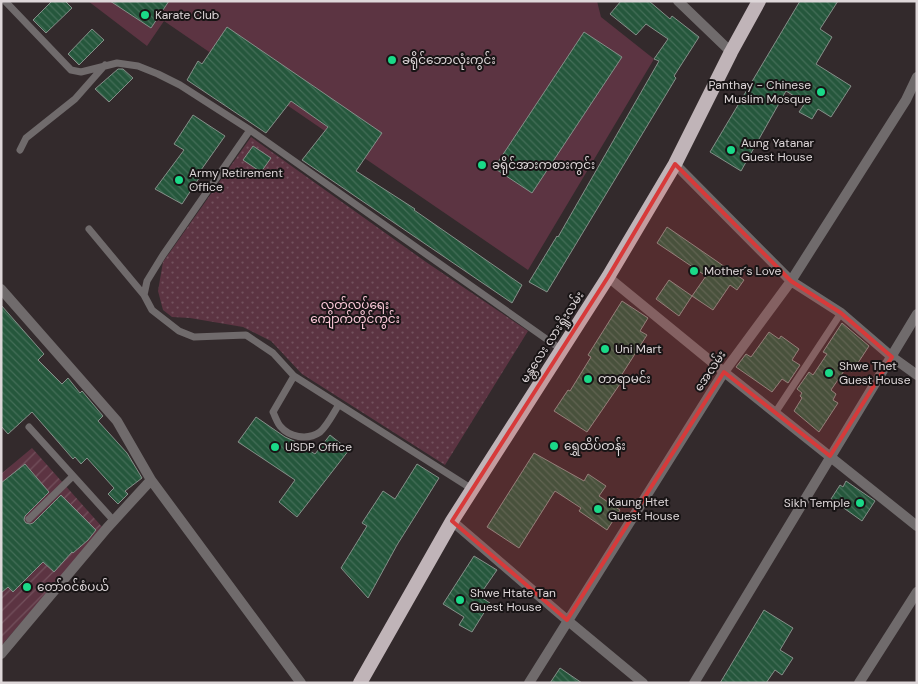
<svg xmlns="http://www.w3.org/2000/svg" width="918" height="684" font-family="'DM Sans','Noto Sans Myanmar',sans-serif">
  <defs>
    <pattern id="grass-dots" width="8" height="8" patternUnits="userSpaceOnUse" patternTransform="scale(1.25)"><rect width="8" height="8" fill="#5c3442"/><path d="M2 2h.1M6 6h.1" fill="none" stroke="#73515d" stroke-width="1.8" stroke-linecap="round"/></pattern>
    <pattern id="garden-furrows" width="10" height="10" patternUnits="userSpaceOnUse" patternTransform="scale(1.25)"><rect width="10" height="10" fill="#5c3442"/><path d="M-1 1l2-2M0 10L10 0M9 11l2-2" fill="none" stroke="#73515d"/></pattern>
    <pattern id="building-back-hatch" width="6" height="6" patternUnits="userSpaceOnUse" patternTransform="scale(1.25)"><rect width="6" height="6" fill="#25573c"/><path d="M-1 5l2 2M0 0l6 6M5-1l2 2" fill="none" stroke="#446e58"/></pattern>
  </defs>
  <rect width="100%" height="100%" fill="#332a2c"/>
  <!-- grass -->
  <path fill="url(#grass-dots)" d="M251 137 426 262 528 331 445 465 302 374 271 341 243 327 190 318 172 317 163 310 158 291 163 262Z"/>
  <!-- garden -->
  <path fill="url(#garden-furrows)" d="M32 448 103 528 1 646V474Z"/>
  <!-- pitch -->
  <path fill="#5c3442" d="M88 1H597L601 17 654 59 528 270 164 21 147 46Z"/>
  <!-- building -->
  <path fill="url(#building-back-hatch)" stroke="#858f89" d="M52 1H65L72 8 46 33 33 20Z
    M110 1H169L151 28Z
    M621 1H649L670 19 672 16 699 37 674 76 676 78 547 292 529 282 557 236 558 237 659 61 654 59 668 39 646 24 636 35 610 14Z
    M800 1H838L820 29 832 37 816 64 851 86 831 117 818 109 812 119 799 112 805 103 786 91 741 171 710 152Z
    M227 27 382 133 356 171 415 209 414 210 522 285 512 303 302 160 328 127 291 101 266 133 187 80 198 61 202 64Z
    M92 29 104 40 79 65 68 54Z
    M584 32 622 57 532 193 494 168Z
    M118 69H123L133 78 109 102 95 89Z
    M193 115 225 136 201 170 203 172 182 204 155 189 184 150 174 144Z
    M253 146 271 158 261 172 243 160Z
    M667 227 744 280 737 290 730 285 713 310 692 296 706 276 657 243Z
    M669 280 692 296 679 316 656 299Z
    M622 301 648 318 640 331 647 335 619 379 622 381 587 432 554 411 568 390 570 391 591 357 588 355Z
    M1 305 44 354 38 360 62 384 68 378 80 393 82 391 103 416 98 421 127 453 142 478 125 491 128 494 118 504 108 494 114 488 87 458 81 464 75 457 73 459 32 412 8 434 1 426Z
    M842 323 869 346 852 372 846 368 831 390 836 394 833 400 838 403 819 432 794 411 802 398 800 396 802 393 797 389 809 372 813 375 827 354 823 352Z
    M769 332 779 339 781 336 799 349 792 360 800 365 788 383 782 379 772 392 736 367 746 354 751 357Z
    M256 417 285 437 294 441 315 454 330 435 349 450 297 517 279 502 295 480 238 442Z
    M534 453 584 481 588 474 606 486 599 496 620 510 607 530 579 511 581 508 555 491 519 548 487 527Z
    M25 464 49 492 25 516 24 520 26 523 30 524 33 523 61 495 96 530 88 540 73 553 72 552 54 572 43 562 13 592 8 587 1 593V483Z
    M417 464 439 478 397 545 368 598 341 568 367 526 362 523 383 491 395 499Z
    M846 481 875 501 862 521 831 499 840 485 843 487Z
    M474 556 497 570 479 596 490 603 472 632 459 625 464 617 443 604Z
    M764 610 793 628 780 650 793 658 782 675 775 670 766 683H720Z
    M560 668 582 683H550Z"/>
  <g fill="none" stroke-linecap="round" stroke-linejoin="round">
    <!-- service -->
    <path stroke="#706b6c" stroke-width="7" d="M5 1 71 70 81 72 117 63 138 66 158 74 180 85 250 130 562 350
      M250 130 163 255 147 281 144 295 152 310 179 331 194 337 246 335 273 353 294 376 472 489
      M20 150 26 138 75 99 105 65
      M89 229 144 295
      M294 376 273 412C275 416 277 422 280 426 289 437 307 441 320 432 327 426 333 414 338 406
      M775 413 841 313
      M29 427 114 521
      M29 519 73 476"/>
    <!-- minor -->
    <path stroke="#706b6c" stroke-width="10" d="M675 164 791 281 841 313 892 357 917 375
      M608 277 724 372 917 526
      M1 289 117 421 151 480 301 683
      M452 521 567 620 643 683
      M1 654 107 528 151 480
      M529 683 724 372 791 281 906 100 917 77
      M694 683 917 314
      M859 683 917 592"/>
    <!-- tertiary -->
    <path stroke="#706b6c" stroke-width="10" d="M678 1 731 52"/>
    <!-- trunk -->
    <path stroke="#c0b4b8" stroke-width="14" d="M360 683 452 521 608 277 675 164 731 52 759 1"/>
  </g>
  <!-- marked area -->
  <path fill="#d73a3a" fill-opacity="0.2" stroke="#d73a3a" stroke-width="4" stroke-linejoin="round" d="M675 164 791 281 841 313 892 357 830 456 724 372 567 620 452 521 608 277Z"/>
  <!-- markers -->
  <g fill="#1ad988" stroke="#181415" stroke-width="2">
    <circle cx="145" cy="15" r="5"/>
    <circle cx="392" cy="60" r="5"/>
    <circle cx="821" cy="92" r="5"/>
    <circle cx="731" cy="150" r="5"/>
    <circle cx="482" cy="165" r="5"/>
    <circle cx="179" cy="180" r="5"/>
    <circle cx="694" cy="271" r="5"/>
    <circle cx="605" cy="349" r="5"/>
    <circle cx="829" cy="373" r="5"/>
    <circle cx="588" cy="379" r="5"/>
    <circle cx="554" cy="446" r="5"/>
    <circle cx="275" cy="447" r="5"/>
    <circle cx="860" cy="503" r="5"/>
    <circle cx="598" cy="509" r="5"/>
    <circle cx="27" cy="587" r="5"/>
    <circle cx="460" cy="600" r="5"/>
  </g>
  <g text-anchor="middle" stroke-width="4" stroke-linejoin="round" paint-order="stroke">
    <!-- poi labels -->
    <g font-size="12" fill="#ded7d9" stroke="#181415" text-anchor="start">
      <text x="155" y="19">Karate Club</text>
      <text x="402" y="64">ခရိုင်ဘောလုံးကွင်း</text>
      <text x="811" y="89" text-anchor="end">Panthay - Chinese<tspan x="811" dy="14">Muslim Mosque</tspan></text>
      <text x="741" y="147">Aung Yatanar<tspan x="741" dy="14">Guest House</tspan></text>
      <text x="492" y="169">ခရိုင်အားကစားကွင်း</text>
      <text x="189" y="177">Army Retirement<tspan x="189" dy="14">Office</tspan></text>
      <text x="704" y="275">Mother´s Love</text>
      <text x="615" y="353">Uni Mart</text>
      <text x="839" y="370">Shwe Thet<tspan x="839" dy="14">Guest House</tspan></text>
      <text x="598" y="383">တာရာမင်း</text>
      <text x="564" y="450">ရွှေထိပ်တန်း</text>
      <text x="285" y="451">USDP Office</text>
      <text x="608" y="506">Kaung Htet<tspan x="608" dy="14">Guest House</tspan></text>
      <text x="850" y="507" text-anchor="end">Sikh Temple</text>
      <text x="37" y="591">တော်ဝင်စံပယ်</text>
      <text x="470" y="597">Shwe Htate Tan<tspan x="470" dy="14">Guest House</tspan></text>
    </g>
    <!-- park labels -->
    <g font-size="12" fill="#fdcada" stroke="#181415">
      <text x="355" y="309">လွတ်လပ်ရေး<tspan x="355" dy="14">ကျောက်တိုင်ကွင်း</tspan></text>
    </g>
    <!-- street labels -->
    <g font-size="12" fill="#ded7d9" stroke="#181415">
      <text transform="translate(552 337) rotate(-57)" y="4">မန္တလေး လားရှိုးလမ်း</text>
      <text transform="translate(710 371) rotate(-56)" y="4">အေလမ်း</text>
    </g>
  </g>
  <!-- border -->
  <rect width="918" height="684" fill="none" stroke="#ded7d9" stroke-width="5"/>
</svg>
